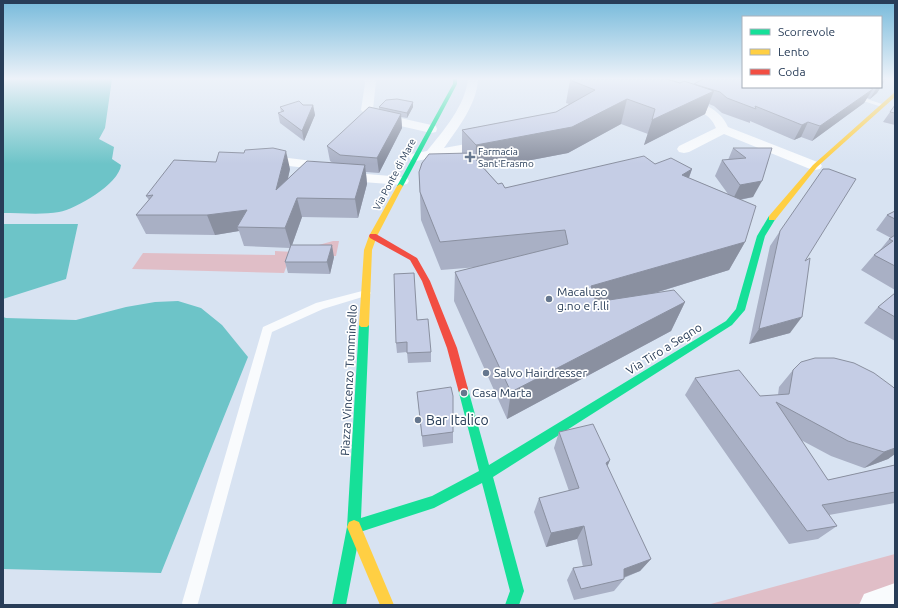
<svg xmlns="http://www.w3.org/2000/svg" width="898" height="608" font-family="Ubuntu,sans-serif">
  <rect width="100%" height="100%" fill="#d8e3f2"/>
  <!-- green -->
  <path fill="#e0bec7" d="M333 241H339L336 256H290L284 273 132 269 143 253 275 255V251L294 252Z
    M895 554V605H707Z"/>
  <!-- water -->
  <path fill="#6dc4c8" d="M3 79H112L105 128 99 139 114 147 112 159 121 165C119 184 76 209 59 212 43 215 20 213 3 213Z
    M3 224H78L66 279 3 299Z
    M178 301 201 308 222 325 248 357 161 573 3 569V317L6 318 76 320 126 307 155 302Z"/>
  <g fill="none" stroke-linecap="round" stroke-linejoin="round">
    <!-- lane -->
    <path fill="#f9fbfd" fill-rule="evenodd" d="M851 95H855L885 105 882 107 851 97Z
      M366 290 369 291 371 293 369 295 323 309 272 332 198 603 197 605H183L182 603 263 327 316 303Z"/>
    <!-- street -->
    <path fill="#f9fbfd" fill-rule="evenodd" d="M363 79H374L376 82 373 109 378 113 436 126 437 129 436 132 431 133 370 119 361 110 365 83Z
      M468 79H478C477 104 458 128 444 148L488 140 493 141 495 144 493 147 416 161 411 160 409 157 411 154 427 151C444 130 465 106 468 79Z
      M682 97C700 102 720 108 728 127L820 163 822 166 820 169 815 170 810 169 724 134 689 152 684 153 679 152 677 149 679 146 716 128C710 112 692 108 678 103L676 101 678 99Z
      M280 157 321 162 323 165 320 170 402 177 407 178 409 181 407 184 402 185 310 178 305 177 303 174 307 168 280 165 262 167 257 166 255 163 257 160Z
      M895 583V605H859L864 594Z"/>
    <!-- fast -->
    <path fill="#16e098" fill-rule="evenodd" d="M453 79H457V84L403 186 400 188 398 187 397 186 453 84Z
      M769 216H775L776 218 765 236 745 310 732 325 493 477 524 591 519 605H505L510 591 482 483 434 508 360 532 346 605H332L347 527 359 325 361 323H367L369 325 361 518 432 496 479 471 458 389 459 386 463 385 467 386 468 389 489 465 726 321 736 309 757 236Z"/>
    <!-- slow -->
    <path fill="#ffcf43" fill-rule="evenodd" d="M895 92V97L817 167 775 220H769V216L813 165Z
      M400 184 403 186 377 236 372 250 369 325 367 327H361L359 325 364 250 369 236 397 186Z
      M354 520 359 522 394 605H380L347 527 349 522Z"/>
    <!-- jam -->
    <path fill="#f24e42" fill-rule="evenodd" d="M370 234H376L417 258 430 281 457 348 468 389 467 392 463 393 459 392 458 389 447 348 422 281 410 260 370 238 369 236Z"/>
  </g>
  <!-- wall -->
  <path fill="#a9b0c5" d="M886 79 877 93 870 99 867 98 864 103 812 141 801 137 794 140 750 121V123L722 113 714 106 709 104 705 114 644 145 648 134 621 124 568 153 485 169 498 184 505 188 655 164 692 169 689 178 728 194 715 176 722 160H728L733 148H772L753 197 740 200 745 242 729 270 652 294 685 302 671 331 507 419 454 301 455 272 478 267 441 270 421 220 419 172 462 153V130L556 112 569 104 566 103 570 80 680 83 743 87H881Z
    M303 105H313L315 115 304 141 280 123 278 113 281 112 280 107Z
    M895 105V125L883 122 890 112Z
    M379 107H413L407 118 401 117 402 128 379 173 366 172 367 184 358 218 302 217 292 245 334 257 330 274 288 273 285 262 290 248 244 246 239 231 215 235 146 234 136 215 149 200 146 196 290 169 288 178 333 163 330 161 327 146 379 109Z
    M895 211V290L861 270 874 255 880 250 889 239 891 238 876 230 887 215Z
    M780 231 805 261 790 333 749 344 770 246Z
    M895 293V341L864 323 878 307Z
    M417 320 431 352V362L408 363 407 352 397 353 396 343Z
    M793 370 895 389V454L888 459 864 468 831 456 801 440 828 480 895 465V503L829 515 837 526 818 539 789 544 685 395 695 378 760 396 778 395 779 387Z
    M417 392 453 396V443L423 447Z
    M559 432 610 460 607 467 651 559 640 571 624 578V579L614 591 574 600 567 580 573 568 583 567 577 539 546 547 534 512 539 498 569 491 554 448Z"/>
  <!-- shaded-wall -->
  <path fill="#8a90a0" d="M886 79 877 93 870 99 877 87H881V83Z
    M873 89 864 103 812 141 820 126Z
    M714 91 705 114 644 145 652 120Z
    M627 99 621 124 568 153 475 171 476 145Z
    M413 102V107L407 118V113Z
    M313 105 315 115 304 141 302 131Z
    M401 114 402 128 379 173 377 158Z
    M808 122 801 137 794 140 802 125Z
    M286 151 290 169 281 209 276 190Z
    M365 165 367 184 358 218 355 199Z
    M692 169 682 196V175Z
    M762 181 753 197 732 201 740 185Z
    M297 198 302 217 291 248 285 228Z
    M247 210 237 227 239 231 215 235 207 215Z
    M745 242 729 270 583 315 591 286Z
    M332 245 334 257 330 274 327 262Z
    M685 302 671 331 507 419 511 392Z
    M802 317 790 333 749 344 759 329Z
    M895 448V454L888 459 864 468 884 452Z
    M610 460 603 476 606 463Z
    M584 526 577 539 546 547 551 533Z
    M651 559 640 571 614 581 624 569Z"/>
  <!-- building -->
  <path fill="#c5cde5" stroke="#8a90a0" d="M572 79H667L680 83 684 81 714 91 652 120 655 109 627 99 572 127 476 145 462 130 556 112 595 90 570 80Z
    M703 79H743V87H867L873 89 820 126 808 122 802 125 755 106 756 109 727 98 720 92 694 84Z
    M881 79H886L881 83Z
    M397 99 413 102 407 113 379 107 386 100Z
    M299 101 303 105H313L302 131 278 113 284 111 280 107Z
    M895 105V113L890 112Z
    M369 107 401 114 377 158 340 155 327 146Z
    M273 148 286 151 276 190 307 161 365 165 355 199 297 198 285 228 237 227 247 210 207 215H136L153 195 146 196 174 160 216 162 219 152 244 153 245 150Z
    M733 148H772L762 181 740 185 722 160 746 158Z
    M470 153 498 184 502 183 505 188 644 156 655 164 671 158 692 169 682 175 756 206 745 242 591 286 596 302 674 290 685 302 511 392 455 272 568 244 565 230 440 242 420 192 419 172 422 163 429 154Z
    M823 169H829L856 179 805 261 810 258 802 317 759 329 780 231Z
    M895 211V219L887 215Z
    M895 235V266L874 255 893 241 889 239Z
    M291 245H332L327 262H285Z
    M414 273 417 320 428 319 431 352 407 353V342L396 343 394 274Z
    M895 293V317L878 307Z
    M815 358H834L854 363 874 373 893 387 895 389V448L884 452 848 441 776 402 828 480 895 465V492L822 505 837 526 807 531 695 378 739 370 760 396 789 394 793 370 801 362Z
    M451 387 453 396V432L422 436 417 392Z
    M593 424 610 460 606 463 651 559 624 569V579L581 589 573 568 592 565 584 526 551 533 539 498 579 488 559 432Z"/>
  <!-- sky -->
  <linearGradient id="sky" x2="0" y2="1"><stop stop-color="#77badb"/><stop offset="0.48" stop-color="#edf2f9"/><stop offset="1" stop-color="#edf2f9" stop-opacity="0"/></linearGradient>
  <rect width="898" height="164" fill="url(#sky)"/>
  <!-- markers -->
  <g fill="#66778e" stroke="#fff" stroke-width="1.5">
    <path d="M468 151h4v4h4v4h-4v4h-4v-4h-4v-4h4z"/>
    <circle cx="549" cy="299" r="4"/>
    <circle cx="486" cy="373" r="4"/>
    <circle cx="464" cy="393" r="4"/>
    <circle cx="418" cy="420" r="4"/>
  </g>
  <g text-anchor="middle" stroke-width="3.5" stroke-linejoin="round" paint-order="stroke">
    <!-- far-poi labels -->
    <g font-size="10" fill="#283d58" stroke="#fff" text-anchor="start">
      <text x="478" y="155">Farmacia<tspan x="478" dy="12">Sant'Erasmo</tspan></text>
    </g>
    <!-- far-street labels -->
    <g font-size="10" fill="#283d58" stroke="#fff">
      <text transform="translate(394 174) rotate(-62)" y="4">Via Ponte di Mare</text>
    </g>
    <!-- poi labels -->
    <g font-size="12" fill="#283d58" stroke="#fff" text-anchor="start">
      <text x="557" y="296">Macaluso<tspan x="557" dy="14">g.no e f.lli</tspan></text>
      <text x="494" y="377">Salvo Hairdresser</text>
      <text x="472" y="397">Casa Marta</text>
    </g>
    <!-- street labels -->
    <g font-size="12" fill="#283d58" stroke="#fff">
      <text transform="translate(664 349) rotate(-32)" y="4">Via Tiro a Segno</text>
      <text transform="translate(349 380) rotate(-87)" y="4">Piazza Vincenzo Tumminello</text>
    </g>
    <!-- near-poi labels -->
    <g font-size="14" fill="#283d58" stroke="#fff" text-anchor="start">
      <text x="426" y="425">Bar Italico</text>
    </g>
  </g>
  <!-- border -->
  <rect width="898" height="608" fill="none" stroke="#283d58" stroke-width="8"/>
  <!-- legend -->
  <rect x="742" y="16" width="140" height="72" fill="#ffffff" stroke="#a9b1bc"/>
  <rect x="750" y="29" width="20" height="6" fill="#16e098" stroke="#a9b1bc"/>
  <text x="778" y="36" font-size="12" fill="#283d58">Scorrevole</text>
  <rect x="750" y="49" width="20" height="6" fill="#ffcf43" stroke="#a9b1bc"/>
  <text x="778" y="56" font-size="12" fill="#283d58">Lento</text>
  <rect x="750" y="69" width="20" height="6" fill="#f24e42" stroke="#a9b1bc"/>
  <text x="778" y="76" font-size="12" fill="#283d58">Coda</text>
</svg>
